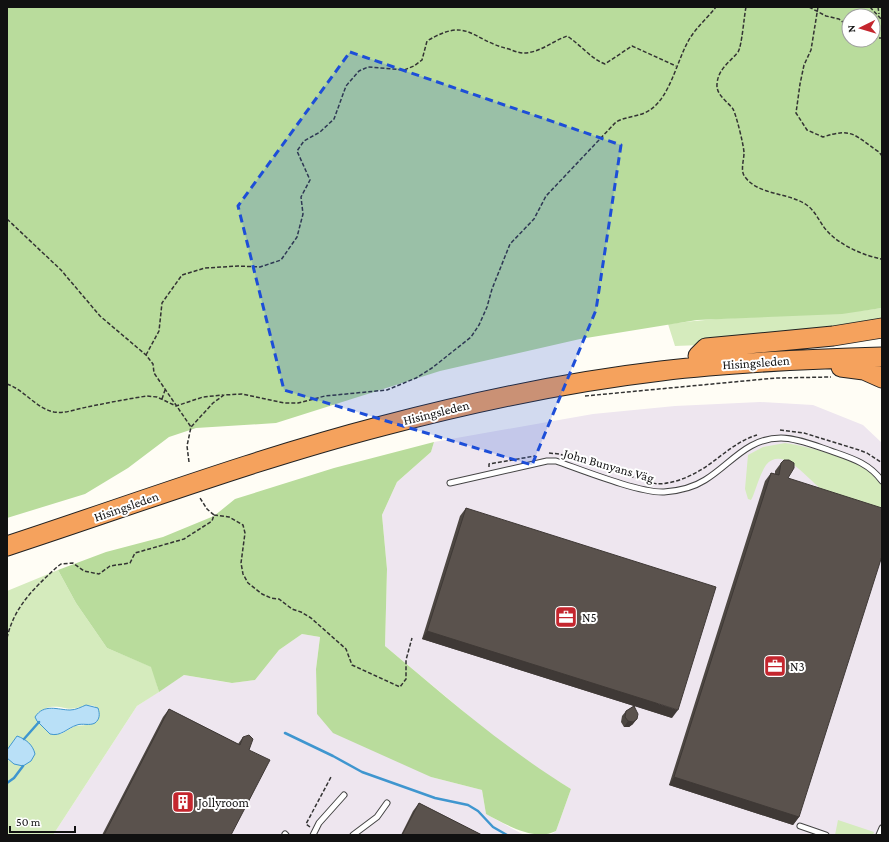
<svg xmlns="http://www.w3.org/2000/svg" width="889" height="842" font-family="'Crimson Pro',serif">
  <rect width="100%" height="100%" fill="#fffdf5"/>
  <!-- industrial -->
  <path fill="#eee6ef" d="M760 402 813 405 863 425 882 443V835H550L556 831 571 789 538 769 493 736 385 646 387 569 382 515 397 482 431 452 434 442 593 414 675 406Z
    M302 634 320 637 316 669 317 714 431 777 482 790 486 814 524 835H53L137 706 184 675 231 683 255 680 279 650Z"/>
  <!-- green -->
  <path fill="#d5ebbd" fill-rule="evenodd" d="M882 308V323L701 345 675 346 668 324C739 314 811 318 882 308Z
    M785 443C808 446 869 462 881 482 884 489 882 502 882 510 866 505 838 499 824 491 810 483 784 444 766 465 760 474 757 486 753 496L751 500 748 499 745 489 748 455 763 447Z
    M58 570 76 603 107 648 152 667 159 692 137 706 53 835H7V758L9 761 19 737 17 736 7 750V591ZM86 705 95 706 86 725 75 726 61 734H51L37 721 38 713C41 711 45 708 50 707 65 705 67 713 86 705Z
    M838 820 874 832 873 835H835Z"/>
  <!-- forest -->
  <path fill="#b9dc9c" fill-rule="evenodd" d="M7 7H882V308L842 314 697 320 580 339 440 371 276 423 196 428 169 437 128 468 85 494 7 518ZM849 16H873V40H849Z
    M434 442 431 452 397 482 382 515 387 569 385 646C445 696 504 748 571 789L556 831C534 842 505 824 486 814L482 790 431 777 333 733 317 714 316 669 320 637 302 634 279 650 255 680 232 683 184 675 159 692 151 667 107 648 76 603 58 570 106 552 163 537 214 516 235 499 334 468Z"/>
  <!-- water -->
  <path fill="#b9e0f7" stroke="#3f96cf" d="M86 705 98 708C100 714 100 719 95 723 90 726 82 723 77 725 67 728 61 737 50 734L37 721 35 717C44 703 58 710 70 710 76 710 81 707 86 705Z
    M17 736C26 739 33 745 35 754L31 761 23 766 14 764 7 758V750Z"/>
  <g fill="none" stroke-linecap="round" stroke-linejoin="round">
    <!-- stream -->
    <path stroke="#3f96cf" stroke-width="2.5" d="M285 733 333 756 362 772 435 798 468 805 478 811 493 827 507 835
      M24 739 39 722
      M7 783 14 778 23 766"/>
    <!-- lane casing -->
    <g stroke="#444" stroke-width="7">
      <path id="lane" d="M450 483 547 461H556C582 470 639 493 664 492 678 491 694 487 705 480 731 464 747 438 781 438 797 438 816 446 831 451 851 458 869 463 882 481
        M800 826 826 835
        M285 834 286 835
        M313 835 319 823 344 795
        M353 835 377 817 387 803
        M879 835 882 828"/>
    </g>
    <!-- highway casing -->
    <g stroke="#222" stroke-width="21">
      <path id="highway" d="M698 356 706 348 833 336 882 328
        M841 367 864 370 882 378
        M7 546C132 505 255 459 382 426 473 402 567 382 661 371 734 362 808 359 882 357"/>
    </g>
    <!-- path -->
    <path stroke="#333" stroke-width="1.5" stroke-dasharray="4 2" stroke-linecap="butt" d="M746 7C744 16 742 46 738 52 730 62 718 69 717 84 716 95 727 101 733 109 736 114 744 146 744 153 744 160 740 171 745 177 759 196 790 192 808 206 817 213 820 224 828 232 840 245 864 256 882 259
      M809 7 826 16 839 19 849 27
      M818 7 811 50 804 65 800 84 796 113 807 130 823 137C853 127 855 136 879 152L882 156
      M870 7 882 20
      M878 7 879 14
      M873 38H882
      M7 219 61 270 100 316 146 355 153 364 154 373 191 427
      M146 355 159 331 162 303 182 275 205 268 238 266 260 267 281 260 297 237 303 214 301 197 310 180 297 151 304 141 320 132 334 119 346 86 359 71 368 67 404 70 414 66 422 60 427 41C469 16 470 40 509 49 514 51 519 53 524 53 539 53 553 41 567 36 581 45 590 58 605 64L632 46 676 66
      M7 384C25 390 35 408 54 412 65 414 76 409 87 407 107 403 127 399 147 396L157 397 176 406 203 397 223 395
      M585 396 776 378 831 377
      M162 399 165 390
      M780 430 804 433 859 450 867 453 882 463
      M549 453 559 454 652 483C661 485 668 483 676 481 711 471 727 444 757 435
      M189 462 187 446 191 427 213 403 224 395 242 394 284 403H298L325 396 387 390 416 378 432 368 471 337 479 325 487 307 492 289 510 244 534 219 546 196 616 122C626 116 640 117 650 110 671 96 677 59 690 38 697 27 708 17 716 7
      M489 467V464L535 456
      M214 515 229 517 243 525 245 533 241 563 243 574 248 583 262 594 271 598 279 599 292 609 301 612 311 618 346 649 352 665 400 687 406 679V660L412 638
      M7 638C14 607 34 588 57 567L61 564 73 563 84 571 99 574 110 566 130 563 135 553 184 539 212 521 214 515 207 509 200 498
      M310 827 306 824 331 777"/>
    <!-- lane -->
    <use href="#lane" stroke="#fff" stroke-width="5"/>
    <!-- highway -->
    <use href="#highway" stroke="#f5a25d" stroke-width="19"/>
  </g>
  <!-- wall -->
  <path fill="#4d4742" d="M781 463 788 478 799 817 793 825 669 785 765 481 771 473 775 474V471Z
    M466 508 672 718 635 706 633 724 629 727H624L621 722 622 716 626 711 634 706 422 639 460 516Z
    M169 709 238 744 243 737 249 750 231 835H102L163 717Z
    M419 803 482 835H401L413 811Z"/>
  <!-- shaded-wall -->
  <path fill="#3f3936" d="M427 631 678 710 672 718 422 639Z
    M637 719 633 724 629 727H624L628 721Z
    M674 777 799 817 793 825 669 785Z"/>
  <!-- building -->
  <path fill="#5a524d" stroke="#3f3936" d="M784 460H789L794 463V468L788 478 882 508V556L799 817 674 777 771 473 779 475 781 463Z
    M466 508 716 587 678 710 427 631Z
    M634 706 638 714 637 719 633 722 628 721 625 717 626 711Z
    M169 709 240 745 243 737 249 735 253 739 249 750 270 760 231 835H104Z
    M419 803 482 835H402Z"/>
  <!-- marked area -->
  <path fill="#1d4ed8" fill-opacity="0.2" stroke="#1d4ed8" stroke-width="3" stroke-dasharray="8 5" stroke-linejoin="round" d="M350 52 621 145 596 310 532 465 284 390 238 206Z"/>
  <!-- icons -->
  <defs>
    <g id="office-square" transform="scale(1.15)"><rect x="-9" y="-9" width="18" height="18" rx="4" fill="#c4262e" stroke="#fff"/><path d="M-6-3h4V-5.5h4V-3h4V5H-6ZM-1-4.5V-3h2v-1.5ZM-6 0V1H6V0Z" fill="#fff"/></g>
    <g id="building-square" transform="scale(1.15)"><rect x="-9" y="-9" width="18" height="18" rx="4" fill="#c4262e" stroke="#fff"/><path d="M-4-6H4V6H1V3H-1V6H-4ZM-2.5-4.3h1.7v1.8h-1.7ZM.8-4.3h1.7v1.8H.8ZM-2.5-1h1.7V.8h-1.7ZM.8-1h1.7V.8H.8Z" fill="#fff"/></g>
  </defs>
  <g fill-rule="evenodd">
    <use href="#office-square" x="566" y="617"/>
    <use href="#office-square" x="775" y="666"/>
    <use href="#building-square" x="183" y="802"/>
  </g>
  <g text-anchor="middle" stroke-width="4" stroke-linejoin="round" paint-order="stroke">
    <!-- street labels -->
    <g font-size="13" fill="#111" stroke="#fff">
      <text transform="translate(756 362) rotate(-4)" y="5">Hisingsleden</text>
      <text transform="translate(436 412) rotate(-14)" y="5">Hisingsleden</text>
      <text transform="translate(609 465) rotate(16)" y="5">John Bunyans Väg</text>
      <text transform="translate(126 506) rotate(-19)" y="5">Hisingsleden</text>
    </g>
    <!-- poi labels -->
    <g font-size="13" fill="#111" stroke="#fff" text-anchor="start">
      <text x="582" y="622">N5</text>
      <text x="790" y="671">N3</text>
      <text x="198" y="807">Jollyroom</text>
    </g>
  </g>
  <!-- border -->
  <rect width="889" height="842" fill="none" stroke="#111111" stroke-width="16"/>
  <!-- north arrow -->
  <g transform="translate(861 28) rotate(265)"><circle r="19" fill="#ffffff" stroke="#a0a0a0"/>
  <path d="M0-3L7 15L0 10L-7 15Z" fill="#c4262e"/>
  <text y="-6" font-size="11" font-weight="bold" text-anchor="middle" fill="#111111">N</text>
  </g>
  <!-- scale -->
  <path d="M10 826v6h65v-6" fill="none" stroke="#111111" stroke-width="2"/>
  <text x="16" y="826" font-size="12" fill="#111111" stroke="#ffffff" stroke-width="3" paint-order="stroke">50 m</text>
</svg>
